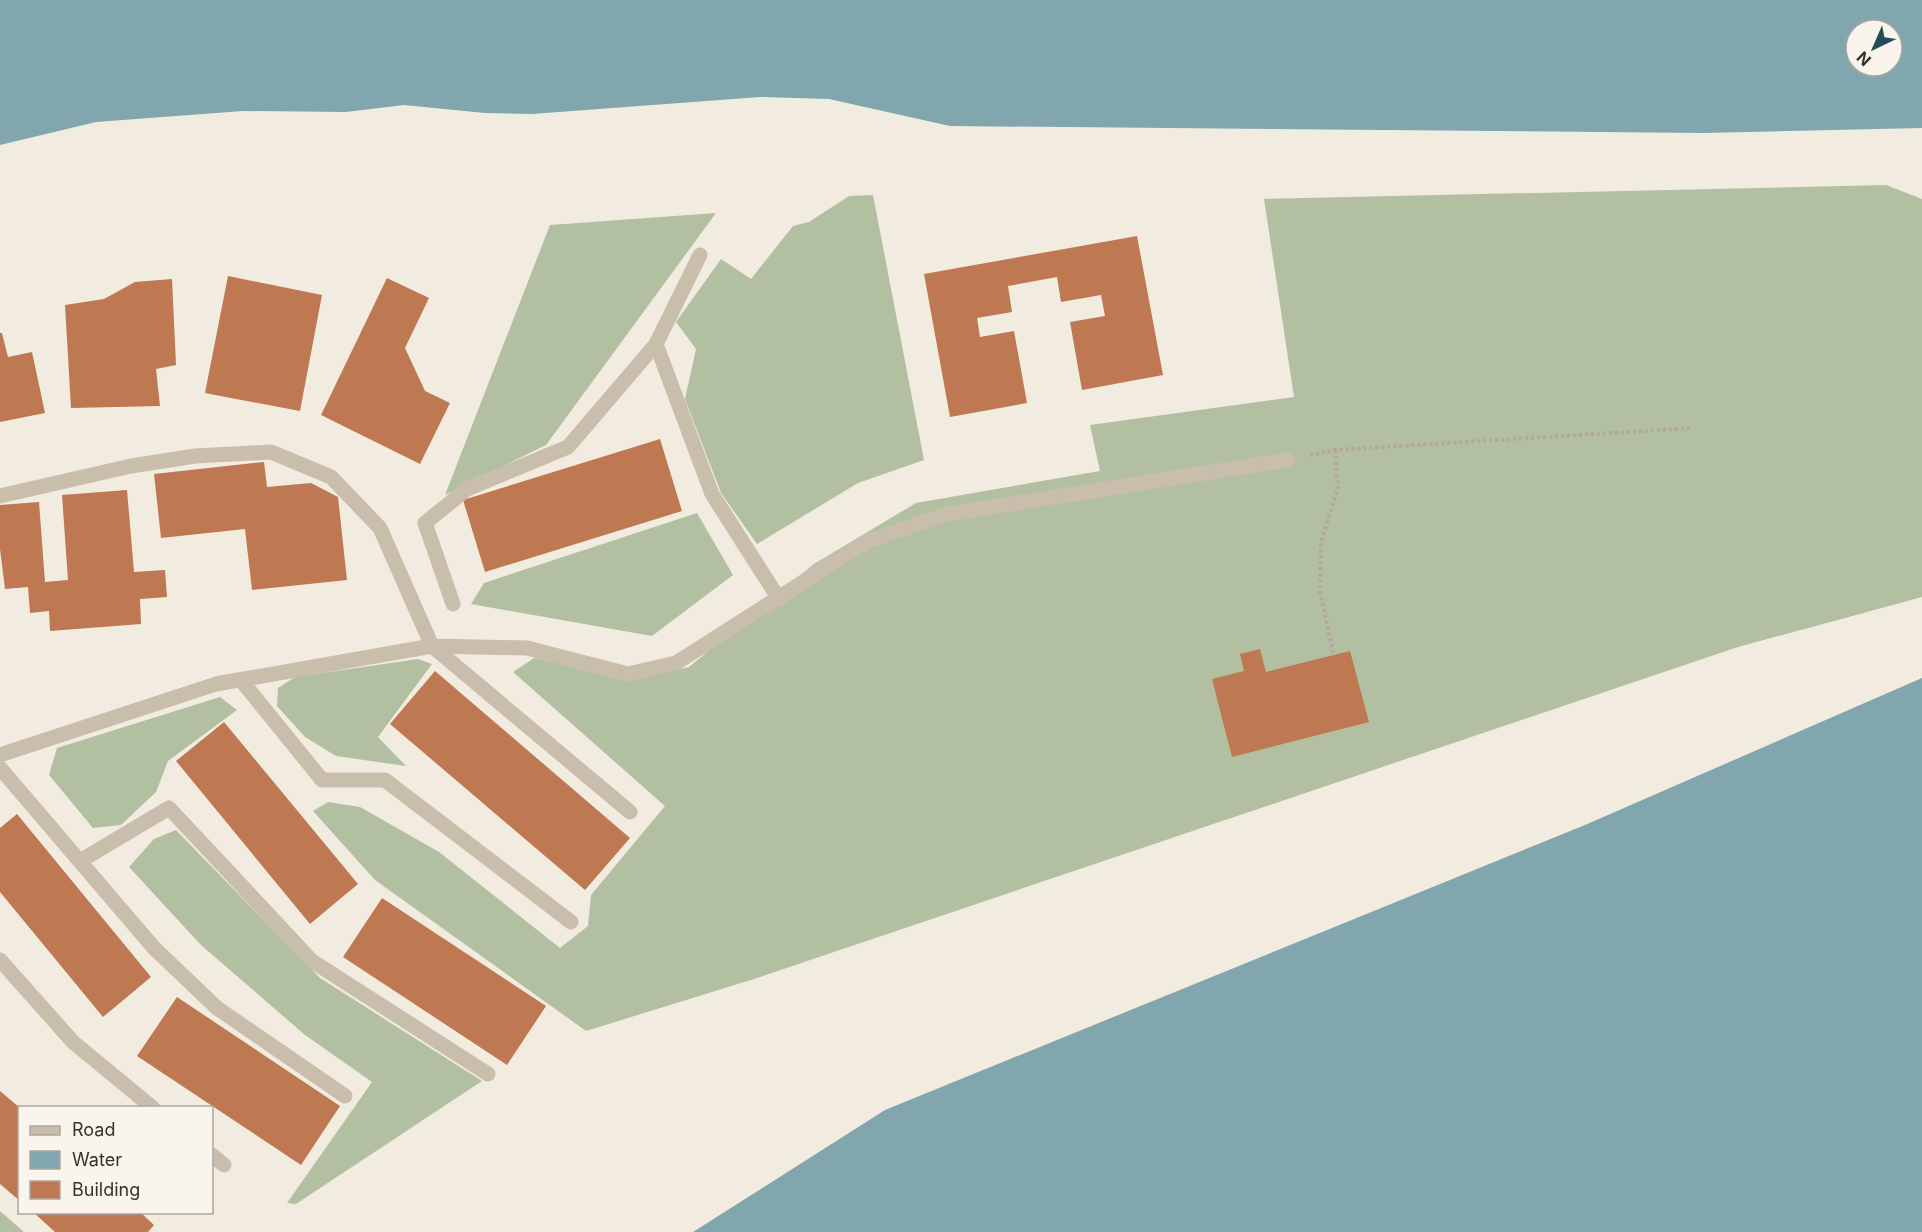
<svg xmlns="http://www.w3.org/2000/svg" width="1922" height="1232" font-family="Inter,sans-serif">
  <rect width="100%" height="100%" fill="#f2ebe0"/>
  <!-- grass -->
  <path fill="#b2c0a1" d="M1886 185 1922 199V597L1738 647 754 979 586 1031 375 880 313 811 328 802 360 807 439 852 560 948 588 926 591 895 665 806 513 672 534 658 637 679 689 667 814 564 916 503 1100 471 1090 425 1294 397 1264 199Z
    M873 195 924 460 858 483 757 544 721 493 685 399 696 349 676 322 721 259 751 279 793 226 809 222 849 196Z
    M716 213 546 445 445 495 550 225Z
    M697 513 733 575 652 636 471 604 484 583Z
    M418 659 432 664 378 737 406 766 336 756 305 737 277 706 278 688 295 677Z
    M220 697 237 710 168 761 156 792 121 825 93 828 49 775 57 748Z
    M176 830 320 978 482 1081 296 1204 287 1203 372 1082 305 1035 201 945 129 867 154 839Z
    M0 1211 24 1232H0Z"/>
  <!-- water -->
  <path fill="#81a6ad" fill-rule="evenodd" d="M0 0H1922V128L1704 133 950 126 829 99 760 97 532 114 485 113 404 105 346 112 243 111 96 122 0 145ZM1856 30H1892V66H1856Z
    M1922 678V1232H693L885 1110 1585 825Z"/>
  <!-- building -->
  <path fill="#be7852" d="M1137 236 1163 375 1082 390 1070 322 1105 316 1101 295 1061 302 1057 277 1008 286 1012 312 977 318 980 337 1014 331 1027 403 950 417 924 274Z
    M228 276 322 295 300 411 205 393Z
    M387 278 429 298 405 348 425 391 450 403 420 464 321 415Z
    M172 279 176 365 156 369 160 406 71 408 65 305 104 299 135 282Z
    M0 333H2L8 357 32 352 45 413 0 422Z
    M660 439 682 511 485 572 463 500Z
    M264 462 267 487 311 483 338 497 347 580 252 590 245 529 161 538 154 474Z
    M127 490 134 572 165 570 167 597 140 599 141 624 50 631 49 611 30 613 28 587 5 589 0 549V505L39 502 45 582 68 580 62 495Z
    M1260 649 1266 672 1350 651 1369 722 1232 757 1212 679 1244 671 1240 654Z
    M435 671 630 838 585 890 390 724Z
    M224 722 358 884 310 924 176 761Z
    M17 814 151 977 103 1017 0 892V828Z
    M382 898 546 1006 507 1065 343 957Z
    M177 997 340 1106 301 1165 137 1056Z
    M0 1091 20 1108V1201L0 1184Z
    M33 1212H140L154 1225 148 1232H55Z"/>
  <g fill="none" stroke-linecap="round" stroke-linejoin="round">
    <!-- path -->
    <path stroke="#b5a797" stroke-width="4" stroke-dasharray="3 3" stroke-linecap="butt" d="M1310 455 1335 450 1692 428
      M1333 653 1320 591 1321 542 1338 488 1335 450"/>
    <!-- minor -->
    <path stroke="#c9bdac" stroke-width="15" d="M656 344 700 255
      M0 496 131 466 195 456 271 452 331 477 380 528 432 646 630 812
      M453 604 425 523 467 489 568 447 656 344 712 494 779 599
      M241 680 322 780H385L571 922
      M0 755 216 684 432 646 527 648 628 674 676 663 866 542 948 514 1287 460
      M0 768 154 948 217 1008 345 1096
      M80 861 169 808 312 961 488 1074
      M0 960 73 1042 153 1108
      M212 1155 224 1165"/>
  </g>
  <!-- legend -->
  <rect x="18" y="1106" width="195" height="108" fill="#f9f5ec" stroke="#aca69f" stroke-width="1.5"/>
  <rect x="30" y="1126" width="30" height="9" fill="#c9bdac" stroke="#aca69f" stroke-width="1.5"/>
  <text x="72" y="1136" font-size="18" fill="#38302b">Road</text>
  <rect x="30" y="1151" width="30" height="18" fill="#81a6ad" stroke="#aca69f" stroke-width="1.5"/>
  <text x="72" y="1166" font-size="18" fill="#38302b">Water</text>
  <rect x="30" y="1181" width="30" height="18" fill="#be7852" stroke="#aca69f" stroke-width="1.5"/>
  <text x="72" y="1196" font-size="18" fill="#38302b">Building</text>
  <!-- north arrow -->
  <g transform="translate(1874 48) rotate(224)"><circle r="28" fill="#f9f5ec" stroke="#aca69f" stroke-width="1.5"/>
  <path d="M0-4.5L10 22L0 15L-10 22Z" fill="#234d57"/>
  <text y="-9" font-size="16" font-weight="bold" text-anchor="middle" fill="#38302b">N</text>
  </g>
</svg>
